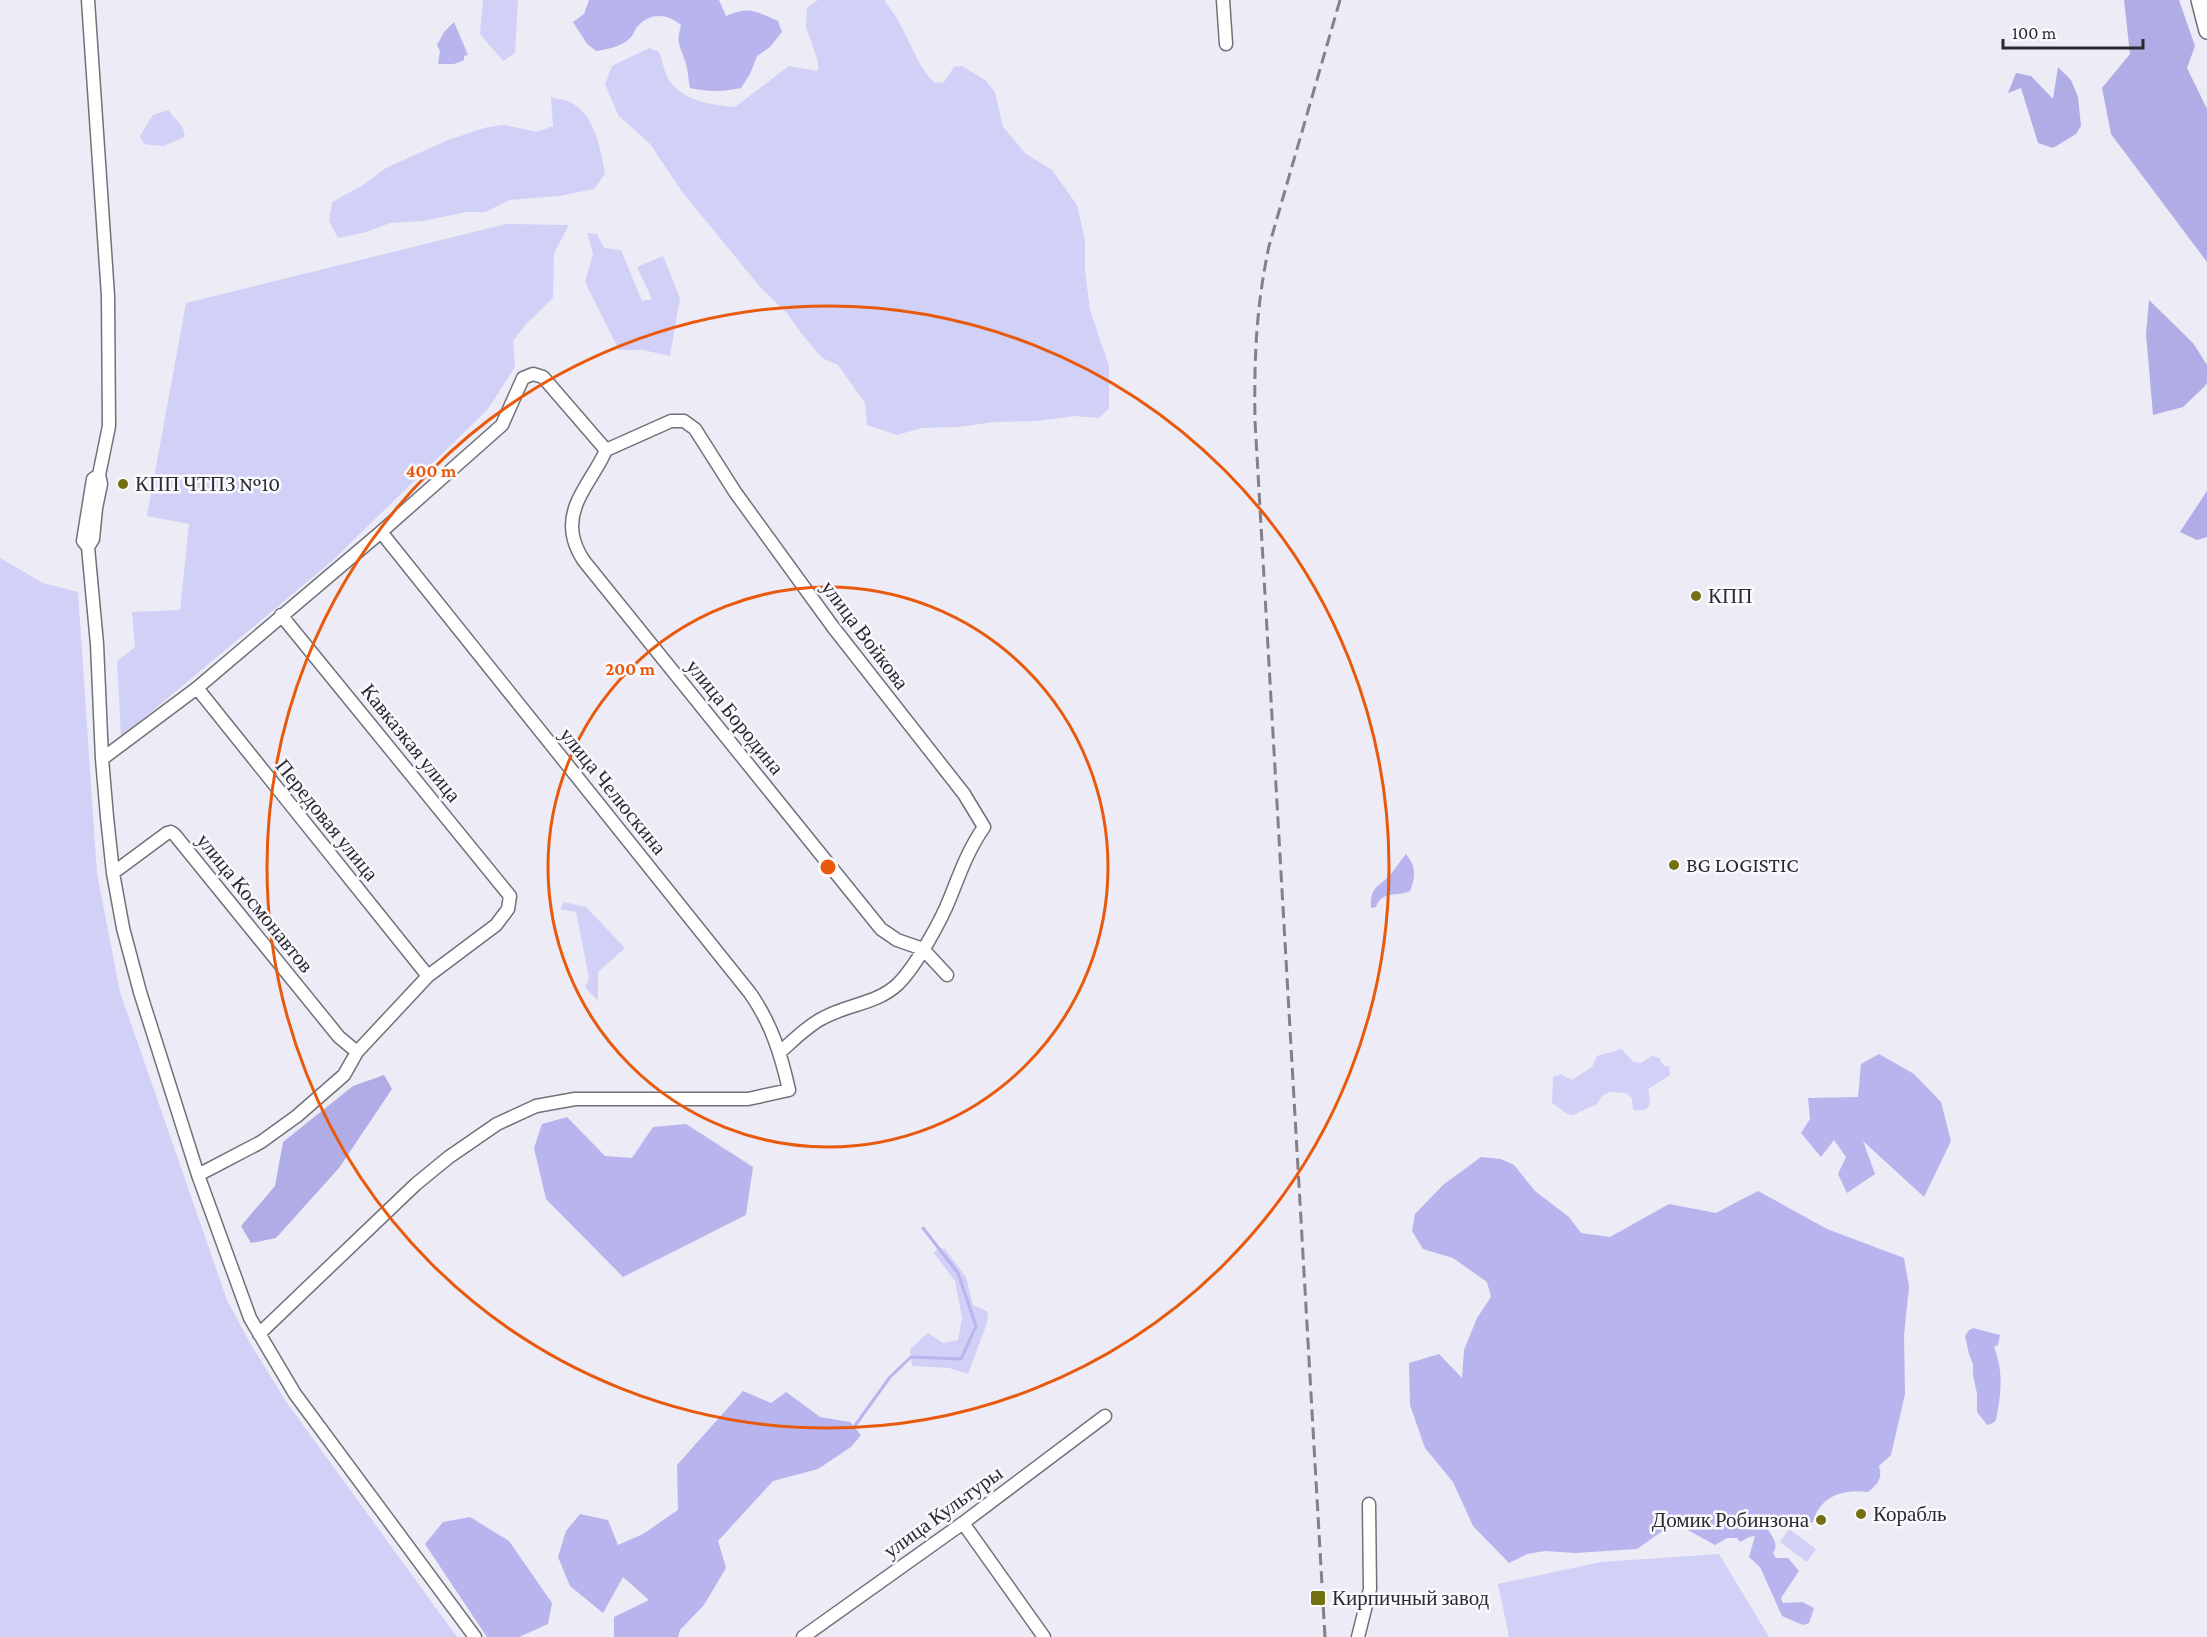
<svg xmlns="http://www.w3.org/2000/svg" width="2207" height="1637" font-family="'Crimson Pro',serif">
  <rect width="100%" height="100%" fill="#ecebf6"/>
  <!-- green -->
  <path fill="#d1d0f7" d="M483 0H518L515 53 503 61 480 34Z
    M818 0H884C893 12 901 24 907 38 916 55 920 69 935 83L944 82 954 67 962 66 985 80 995 92 1003 127 1026 154 1052 170 1077 205 1085 240V271L1090 310 1109 366V408L1099 418 1075 416 1037 421 994 422 958 427 922 428 897 435 867 425 865 403 838 365 822 358 802 334 787 313 761 288 683 193 650 144 618 115 605 84 612 66 649 48 659 52C663 61 664 72 669 80 683 101 711 105 735 107L789 66 818 71V62L806 27 807 8Z
    M551 97C557 99 565 100 570 102 596 116 600 148 605 174L594 189 559 196 510 200 485 212H467L422 221 390 223 366 232 338 238 329 221 332 202 363 185 386 168 448 140 488 127 504 125 537 132 553 126Z
    M168 110 183 128 185 137 163 146 144 144 140 136 153 115Z
    M506 224 569 225 554 253 553 298 525 325 513 341 515 367 488 409 331 562 121 737 117 661 135 647 132 612 180 610 189 524 147 516 186 303Z
    M587 233 597 234 604 248 621 250 642 301 652 299 637 267 663 256 680 298 670 356 643 350H619L585 282 593 254Z
    M0 558 43 583 78 592 97 874 120 992 227 1300 250 1343 287 1403 457 1637H0Z
    M564 902 586 907 625 948 598 972V1001L585 987 589 978 576 912 560 909Z
    M1622 1049 1633 1062 1641 1063 1652 1056 1659 1058 1664 1066H1669L1670 1075 1648 1089C1651 1105 1652 1112 1633 1110L1632 1098 1626 1093 1609 1092 1602 1096 1597 1104 1573 1115H1569L1552 1103 1553 1077 1561 1074 1572 1080 1592 1067 1597 1056Z
    M938 1248 945 1249 966 1277 973 1305 988 1312 987 1323 968 1374 949 1368 912 1366 910 1349 928 1333 943 1343 958 1340 962 1318 955 1281 934 1253Z
    M1789 1529 1816 1549 1807 1562 1780 1542Z
    M1719 1554 1769 1637H1509L1498 1584 1601 1562Z"/>
  <!-- forest -->
  <path fill="#b0ade6" d="M2124 0H2179L2195 46 2187 68 2207 109V262L2111 134 2102 88 2130 54Z
    M2058 67 2071 80 2078 97 2081 126 2076 134 2053 148 2038 143 2021 88 2008 93 2016 73 2031 76 2053 99Z
    M2149 300 2193 343 2207 365V383L2204 387 2183 407 2153 415 2146 334Z
    M2207 491V537L2197 540 2180 532Z
    M384 1075 392 1089 339 1168 276 1238 251 1243 241 1226 275 1186 283 1142 353 1086Z"/>
  <!-- water -->
  <path fill="#b7b4ee" d="M589 0H719L726 16C751 6 754 11 778 21L782 32 770 47 757 56 750 74 741 88C723 92 708 92 690 88 688 78 688 67 684 58 678 42 677 42 681 25 668 14 651 12 639 25 635 28 634 34 631 37 622 47 608 49 596 51L587 44 573 22 584 14Z
    M454 22 468 55 464 56V60L454 64H438L440 51 437 45 444 32Z
    M1406 854C1416 866 1416 876 1410 891 1397 897 1382 890 1376 907L1371 908C1370 886 1378 888 1390 875 1396 868 1400 861 1406 854Z
    M1879 1054 1914 1074 1941 1102 1951 1141 1924 1197 1863 1141 1875 1174 1847 1193 1838 1174 1846 1157 1834 1140 1821 1157 1801 1133 1810 1119 1808 1098 1858 1097 1861 1064Z
    M567 1117 605 1156 632 1158 653 1127 686 1124 753 1167 746 1215 623 1277 546 1199 534 1148 542 1124Z
    M1481 1157 1501 1159 1514 1165 1535 1191 1569 1217 1581 1233 1610 1237 1669 1204 1716 1213 1758 1191 1827 1229 1904 1258 1909 1287 1904 1335 1905 1394 1891 1455 1879 1466C1883 1479 1877 1484 1868 1492 1843 1489 1820 1496 1813 1522L1797 1525 1788 1519 1772 1525 1768 1530C1773 1537 1779 1545 1773 1553L1776 1558H1788L1799 1571 1781 1598 1783 1603 1802 1602 1814 1608 1809 1623 1803 1625 1782 1616 1760 1567 1749 1557 1755 1536 1749 1537 1740 1542 1737 1538H1727L1715 1545 1684 1528 1678 1529 1668 1527 1637 1549 1575 1553 1545 1551 1527 1554 1509 1563 1473 1526 1453 1482 1425 1448 1410 1405 1409 1363 1439 1354 1462 1378 1464 1350 1477 1318 1491 1297 1487 1282 1453 1258 1423 1249 1412 1231 1415 1214 1443 1185Z
    M1973 1328 2000 1335 1998 1345 1994 1347C2004 1373 2001 1394 1996 1420L1993 1423 1987 1425 1977 1412V1394L1973 1374V1364L1969 1354 1965 1336 1968 1331Z
    M743 1391 771 1403 786 1392 820 1417 850 1422 861 1435 851 1447 818 1469 773 1481 718 1541 726 1568 704 1605 680 1630 678 1637H614V1617L649 1600 623 1577 603 1613 570 1586 558 1557 566 1531 580 1514 608 1520 618 1545 643 1534 678 1510 677 1465Z
    M470 1517 509 1541 552 1603 548 1624 519 1637H487L425 1544 443 1522Z"/>
  <g fill="none" stroke-linecap="round" stroke-linejoin="round">
    <!-- stream -->
    <path stroke="#b7b4ee" stroke-width="3" d="M851 1427H854L890 1377 911 1357 961 1359 976 1326 958 1273 923 1228"/>
    <!-- minor casing -->
    <g stroke="#71717a" stroke-width="15">
      <path id="minor" d="M88 0 108 296 109 426 99 475
        M1223 0 1226 44
        M606 450C594 479 564 505 574 540 576 547 580 555 584 561L881 929 897 940 923 949 947 975
        M99 475 101 484 96 508 93 539 88 547 83 541 93 479Z
        M88 547 97 644 102 759 107 817 113 873 123 928 140 992 198 1175 250 1318 295 1394 475 1637
        M197 688 428 976
        M102 759 197 688 381 532 502 425 523 378 533 374 543 377 606 450 671 421H684L695 429 735 492 833 627 964 794 984 827C968 850 960 873 950 898 941 921 916 966 898 984 877 1004 848 1004 823 1018 807 1026 794 1040 780 1052
        M113 873 167 833 171 832 175 835 339 1037 357 1052
        M198 1175 261 1142 297 1116 344 1075 357 1052 428 976 496 925 508 909 510 896 281 615
        M259 1334 416 1184 449 1157 497 1124 536 1106 575 1099H748L789 1090C781 1054 771 1023 750 993L381 532
        M963 1523 1044 1637
        M803 1637 963 1523 1105 1416
        M1358 1637 1370 1589 1369 1504"/>
    </g>
    <!-- major casing -->
    <g stroke="#71717a" stroke-width="18">
      <path id="major" d="M2199 0 2207 31"/>
    </g>
    <!-- minor -->
    <use href="#minor" stroke="#fff" stroke-width="12"/>
    <!-- major -->
    <use href="#major" stroke="#fff" stroke-width="15"/>
    <!-- rail -->
    <path stroke="#828188" stroke-width="3" stroke-dasharray="12 6" stroke-linecap="butt" d="M1325 1637 1255 421C1254 358 1256 308 1269 246L1340 0"/>
  </g>
  <!-- distance rings -->
  <g fill="none" stroke="#e8590c" stroke-width="3">
    <circle cx="828" cy="867" r="280"/>
    <circle cx="828" cy="867" r="561"/>
  </g>
  <!-- markers -->
  <g fill="#747011" stroke="#f9f9fe" stroke-width="2">
    <circle cx="123" cy="484" r="6"/>
    <circle cx="1696" cy="596" r="6"/>
    <circle cx="1674" cy="865" r="6"/>
    <circle cx="1861" cy="1514" r="6"/>
    <circle cx="1821" cy="1520" r="6"/>
    <rect x="1310" y="1590" width="16" height="16" rx="3"/>
  </g>
  <g text-anchor="middle" stroke-width="5" stroke-linejoin="round" paint-order="stroke">
    <!-- poi labels -->
    <g font-size="21" fill="#2a2a2e" stroke="#f9f9fe" text-anchor="start">
      <text x="135" y="491">КПП ЧТПЗ №10</text>
      <text x="1708" y="603">КПП</text>
      <text x="1686" y="872">BG LOGISTIC</text>
      <text x="1873" y="1521">Корабль</text>
      <text x="1809" y="1527" text-anchor="end">Домик Робинзона</text>
      <text x="1332" y="1605">Кирпичный завод</text>
    </g>
    <!-- street labels -->
    <g font-size="21" fill="#2a2a2e" stroke="#f9f9fe">
      <text transform="translate(865 635) rotate(53)" y="7">улица Войкова</text>
      <text transform="translate(735 717) rotate(51)" y="7">улица Бородина</text>
      <text transform="translate(411 743) rotate(51)" y="7">Кавказкая улица</text>
      <text transform="translate(613 791) rotate(51)" y="7">улица Челюскина</text>
      <text transform="translate(327 820) rotate(51)" y="7">Передовая улица</text>
      <text transform="translate(255 903) rotate(51)" y="7">улица Космонавтов</text>
      <text transform="translate(943 1512) rotate(-36)" y="7">улица Культуры</text>
    </g>
  </g>
  <circle cx="828" cy="867" r="9" fill="#e8590c" stroke="#f9f9fe" stroke-width="3"/>
  <g font-size="18" text-anchor="middle" font-weight="bold" fill="#e8590c" stroke="#f9f9fe" stroke-width="5" stroke-linejoin="round" paint-order="stroke">
    <text x="431" y="477">400 m</text>
    <text x="630" y="675">200 m</text>
  </g>
  <!-- scale -->
  <path d="M2003 39v9h140v-9" fill="none" stroke="#2a2a2e" stroke-width="3"/>
  <text x="2012" y="39" font-size="18" fill="#2a2a2e" stroke="#f9f9fe" stroke-width="4.5" paint-order="stroke">100 m</text>
</svg>
